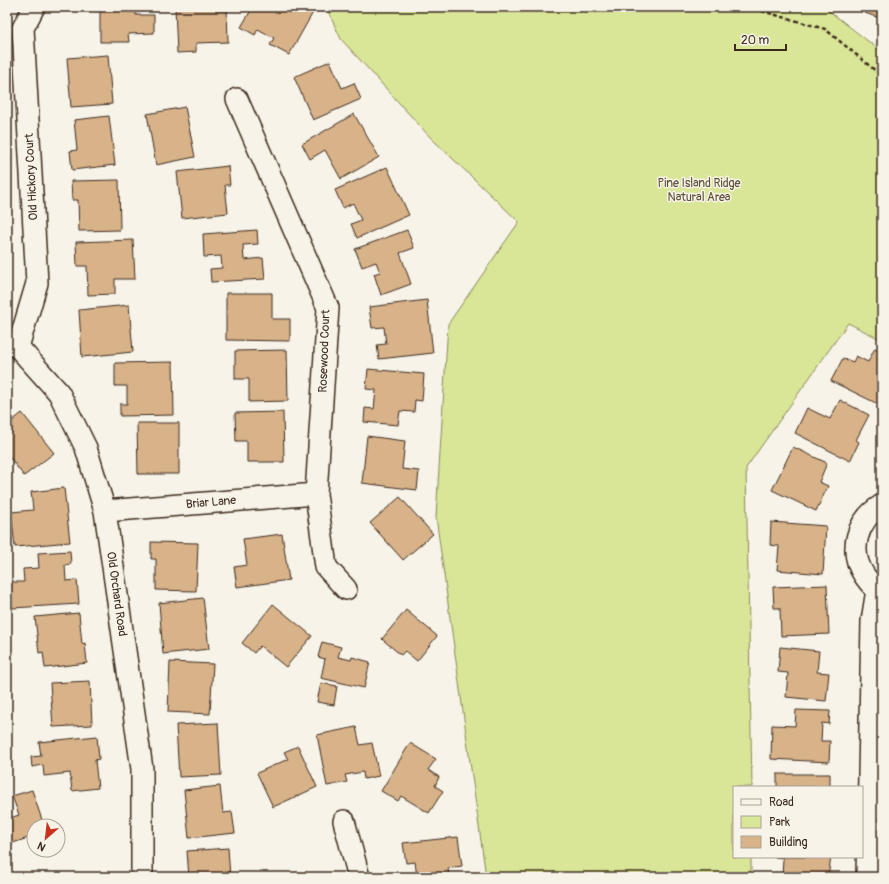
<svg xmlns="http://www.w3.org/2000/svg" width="889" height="884" font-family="Pangolin,sans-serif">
  <rect width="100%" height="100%" fill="#f7f3e8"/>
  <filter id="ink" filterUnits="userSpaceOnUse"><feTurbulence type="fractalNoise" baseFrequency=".025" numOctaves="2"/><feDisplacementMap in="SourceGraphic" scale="8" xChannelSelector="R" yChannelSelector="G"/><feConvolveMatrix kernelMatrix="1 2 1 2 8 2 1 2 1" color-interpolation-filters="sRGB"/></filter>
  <g filter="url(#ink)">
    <!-- green -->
    <path fill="#d9e597" stroke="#8a885a" d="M326 7H824L882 52V340L848 323 746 468 752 787H734V857H751V877H486L436 517 448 324 519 222 430 137 341 39Z"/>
    <!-- building -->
    <path fill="#d8b289" stroke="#3b2a1e" d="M100 7H135L136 15H154V33L128 34 129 42H100Z
      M175 7H227L228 42 196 43V52L177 53Z
      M253 7H316L289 55 270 45 274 38 258 29 255 35 241 27Z
      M867 7H882V19L865 13Z
      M108 55 112 104 71 107 67 58Z
      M330 61 342 88 354 83 361 99 313 120 294 77Z
      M185 107 195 157 156 165 147 114Z
      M354 114 379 157 341 179 325 150 310 159 302 144Z
      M109 116 115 165 72 170 70 151 77 150 74 120Z
      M228 166 230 185H225L228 213 182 218 177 172Z
      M387 167 409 215 357 238 351 224 361 220 353 203 343 208 335 190Z
      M119 180 120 230 79 231 78 200H72L71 181Z
      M257 230 258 244 243 245 244 260 263 258 265 279 211 282 210 269 222 268 221 256 204 257 203 234Z
      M407 230 414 248 400 253 411 284 381 295 374 274 380 272 376 262 362 267 355 249Z
      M133 240 135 279H115V294L88 295 87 266H77L76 242Z
      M226 293H272V319H290V341L226 340Z
      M427 300 433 353 379 359 377 345 386 344 384 327 372 328 369 307Z
      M129 305 133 352 82 357 79 310Z
      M875 348 882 351V406L831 381 843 358 853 362 856 356 868 362Z
      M287 350 288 401 249 402V379H235V351Z
      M173 362 174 415 120 416V404H127V386H115V363Z
      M368 369 424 374 422 401 415 400 414 412 400 411 398 425 364 422 365 408 374 409 376 390 366 389Z
      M840 400 869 415 856 440 859 442 850 461 795 433 807 408 830 419Z
      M283 412 284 462H247V441H236L235 413Z
      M22 413 54 453 24 476 7 454V425Z
      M137 423H179V474H138Z
      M367 436 405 441 402 469 419 471 417 490 362 483Z
      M793 447 827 463 819 482 828 486 816 511 772 490Z
      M64 488 70 542 15 547 11 512 33 510 31 492Z
      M400 497 433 534 403 560 370 523Z
      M771 522 826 526 823 574 777 570 779 546 770 545Z
      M282 534 289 580 237 587 234 567 247 565 243 539Z
      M151 542 198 543 196 591 156 590V559H151Z
      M70 551 71 564 65 565 66 581 77 580 79 604 12 608 10 582H24L23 569 39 568 38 553Z
      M827 585 829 634 781 636 780 608H774L773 587Z
      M203 598 209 649 163 654 159 603Z
      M273 604 312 636 286 667 260 646 254 653 242 643Z
      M406 610 437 636 417 661 405 651 401 655 382 639Z
      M79 613 82 644 85 643 87 663 45 668 43 652 39 653 35 617Z
      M322 642 341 647 338 657 351 660 352 657 370 662 364 688 321 678 325 659 318 657Z
      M780 647 819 651 817 672 829 673 826 701 786 697 788 673 778 672Z
      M170 662 213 664 210 714 168 712Z
      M90 681 92 725 53 727 50 683Z
      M321 683 337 686 334 705 317 702Z
      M796 710 830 711 829 724 822 723 821 741H830L829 762 771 759 772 725 795 726Z
      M218 723 221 775 179 777 176 725Z
      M356 727 360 745 372 743 379 776 364 779 363 772 345 775 347 782 327 786 317 735Z
      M97 736 99 759 95 760 98 788 72 791 70 773 44 776 43 765 32 767 31 757 41 756 39 742Z
      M410 743 436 759 428 770 439 777 435 786 443 791 429 813 401 796 398 801 381 791Z
      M298 746 317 787 273 807 257 773 288 759 284 752Z
      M777 774H830V787H777Z
      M220 786 223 813 232 812 235 833 189 838 184 790Z
      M32 790 44 826H34V847L31 837 7 845V819L19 815 12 796Z
      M458 837 462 866 448 868 449 877H417L415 862 406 863 403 843Z
      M228 848 230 877H189L187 851Z
      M775 857H831L828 877H782L783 858Z"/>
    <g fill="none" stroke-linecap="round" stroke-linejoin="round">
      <!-- minor casing -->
      <g stroke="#3b2a1e" stroke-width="24">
        <path id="minor" d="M237 99 328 308 316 494 326 567 346 589
          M7 343 18 347 59 393 86 448 105 511 142 769V877
          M18 347 37 283 23 28 34 7
          M882 505C857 520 848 550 864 575 869 582 874 589 882 592
          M105 511 316 494
          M344 821 359 877
          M867 877 872 621 877 590"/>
      </g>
      <!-- path -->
      <path stroke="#3b2a1e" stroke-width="2.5" stroke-dasharray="4 3" stroke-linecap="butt" d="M748 7 825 29 882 76"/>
      <!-- minor -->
      <use href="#minor" stroke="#f7f3e8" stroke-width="21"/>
    </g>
  </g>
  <g text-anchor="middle" stroke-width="3" stroke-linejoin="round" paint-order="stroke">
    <!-- street labels -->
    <g font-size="12" fill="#3b2a1e" stroke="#f7f3e8">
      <text transform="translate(31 177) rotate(-93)" y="4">Old Hickory Court</text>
      <text transform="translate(324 351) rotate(-88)" y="4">Rosewood Court</text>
      <text transform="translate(211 502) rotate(-5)" y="4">Briar Lane</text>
      <text transform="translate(117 594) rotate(82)" y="4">Old Orchard Road</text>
    </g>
    <!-- park labels -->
    <g font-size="12" fill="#5b4f36" stroke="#f7f3e8">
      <text x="699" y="187">Pine Island Ridge<tspan x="699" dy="14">Natural Area</tspan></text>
    </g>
  </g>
  <!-- margin -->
  <rect width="889" height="884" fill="none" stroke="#f7f3e8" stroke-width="24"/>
  <rect x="12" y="12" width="865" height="860" fill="none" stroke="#3b2a1e" stroke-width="1.5" filter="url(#ink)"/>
  <!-- legend -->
  <rect x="733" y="786" width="130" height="72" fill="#f7f3e8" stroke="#aca397"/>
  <rect x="741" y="799" width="20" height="6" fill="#f7f3e8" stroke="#aca397"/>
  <text x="769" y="806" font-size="12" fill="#3b2a1e">Road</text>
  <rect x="741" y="816" width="20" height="12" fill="#d9e597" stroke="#aca397"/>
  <text x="769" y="826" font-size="12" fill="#3b2a1e">Park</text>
  <rect x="741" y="836" width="20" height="12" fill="#d8b289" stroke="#aca397"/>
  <text x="769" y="846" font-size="12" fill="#3b2a1e">Building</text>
  <!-- north arrow -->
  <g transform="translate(46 838) rotate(208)"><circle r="19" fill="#f7f3e8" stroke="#aca397"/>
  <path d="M0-3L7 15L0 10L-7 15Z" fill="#c8321e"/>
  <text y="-6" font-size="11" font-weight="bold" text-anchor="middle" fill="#3b2a1e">N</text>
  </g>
  <!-- scale -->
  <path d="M735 44v6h51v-6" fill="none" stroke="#3b2a1e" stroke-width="2"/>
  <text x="741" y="44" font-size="12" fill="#3b2a1e" stroke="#f7f3e8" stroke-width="3" paint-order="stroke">20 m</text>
</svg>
